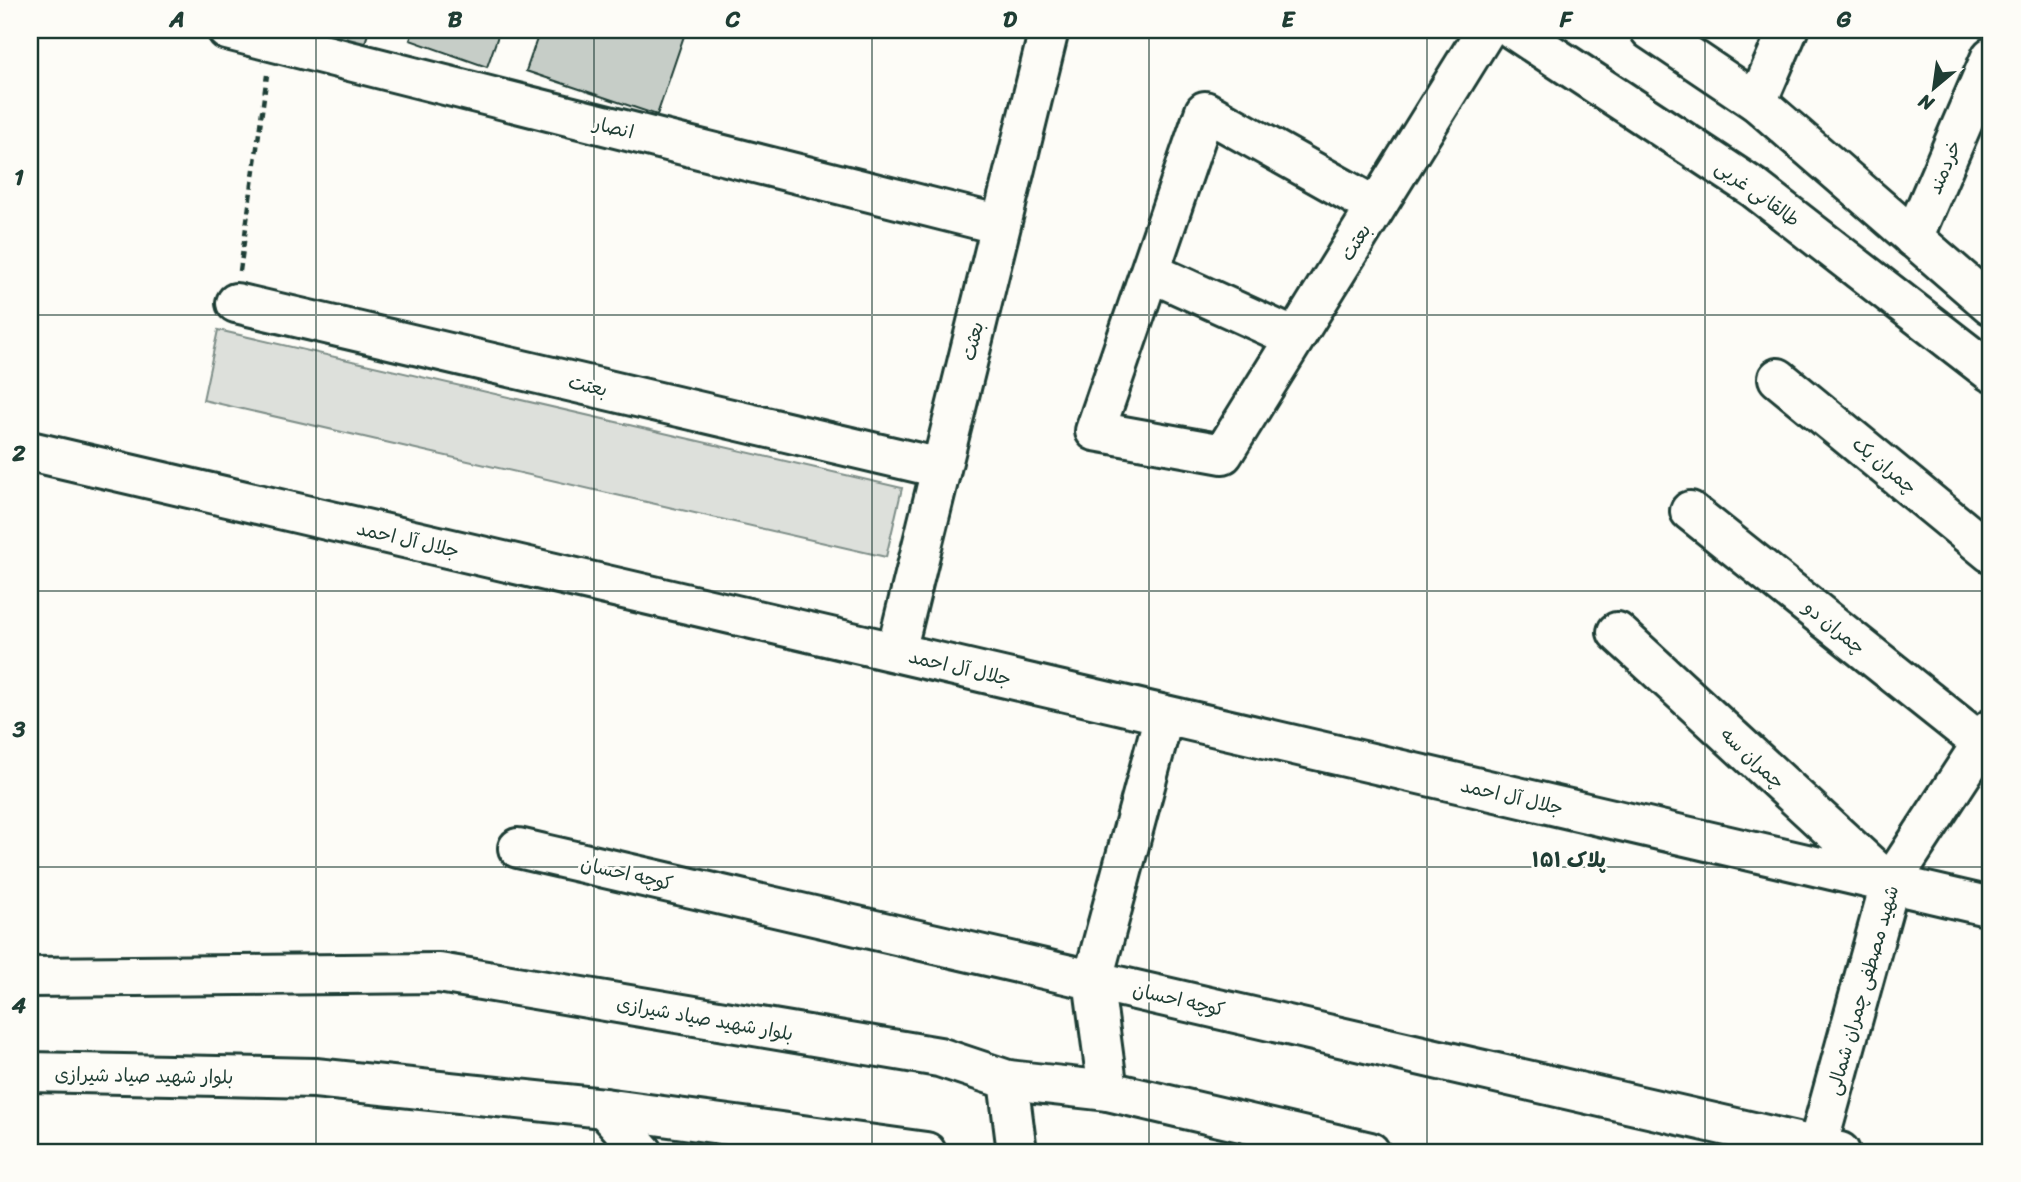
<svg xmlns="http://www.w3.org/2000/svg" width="2021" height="1182" font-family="Sriracha,'Playpen Sans Arabic',sans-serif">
  <rect width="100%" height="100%" fill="#fdfcf7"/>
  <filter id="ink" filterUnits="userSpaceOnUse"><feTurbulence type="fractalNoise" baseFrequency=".0143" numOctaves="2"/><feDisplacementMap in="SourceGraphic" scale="14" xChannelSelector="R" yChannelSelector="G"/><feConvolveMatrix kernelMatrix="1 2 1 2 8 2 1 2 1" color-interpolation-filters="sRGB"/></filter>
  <g filter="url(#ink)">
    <!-- green -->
    <path fill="#dde0db" stroke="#7e8e88" stroke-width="2" d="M218 330 902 488 886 557 203 400Z"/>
    <!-- building -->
    <path fill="#c6cdc7" stroke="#1f3d34" stroke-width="2" d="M285 30H369L362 53Z
      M414 30H500L487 67 410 40Z
      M540 30H686L657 115 526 71Z"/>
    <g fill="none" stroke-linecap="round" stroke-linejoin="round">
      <!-- minor casing -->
      <g stroke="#1f3d34" stroke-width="44">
        <path id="minor" d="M227 30 1001 225
          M1757 102 1788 30
          M1376 207 1205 111 1095 431 1223 454 1486 30
          M1913 238 1991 57
          M1150 272 1295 338
          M236 303 940 468
          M1778 378 1991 553
          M30 451 1991 907
          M1690 511 1981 743
          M1617 632 1888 882
          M896 652 1049 30
          M518 848 1840 1152
          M1008 1080 1017 1152
          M1108 1091 1093 979 1164 715
          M604 1108 643 1152
          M1816 1152 1890 884 1991 729"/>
      </g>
      <!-- major casing -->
      <g stroke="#1f3d34" stroke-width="44">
        <path id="major" d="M1514 30 1754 188 1991 372
          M1650 30 1757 102 1991 305
          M30 977 439 973 939 1057 1008 1080 1108 1091 1370 1152
          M30 1072 315 1078 604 1108 926 1152"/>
      </g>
      <!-- path -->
      <path stroke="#1f3d34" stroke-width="4.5" stroke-dasharray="7 5" stroke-linecap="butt" d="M240 271 267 75"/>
      <!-- minor -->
      <use href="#minor" stroke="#fdfcf7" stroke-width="38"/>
      <!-- major -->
      <use href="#major" stroke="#fdfcf7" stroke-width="38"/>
    </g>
  </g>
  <!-- grid -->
  <path fill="none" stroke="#1f3d34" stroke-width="2" stroke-opacity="0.55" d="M316 30V1152M594 30V1152M872 30V1152M1149 30V1152M1427 30V1152M1705 30V1152M30 315H1991M30 591H1991M30 867H1991"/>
  <g text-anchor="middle" stroke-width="6" stroke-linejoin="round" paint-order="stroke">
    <!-- street labels -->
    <g font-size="19" fill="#1f3d34" stroke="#fdfcf7">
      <text transform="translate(614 127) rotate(14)" y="7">انصار</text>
      <text transform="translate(1944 167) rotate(-67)" y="7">خردمند</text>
      <text transform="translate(1758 193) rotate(36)" y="7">طالقانی غربی</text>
      <text transform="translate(1355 242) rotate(-58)" y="7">بعتت</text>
      <text transform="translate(972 341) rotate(-76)" y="7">بعثت</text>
      <text transform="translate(588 385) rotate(13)" y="7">بعتت</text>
      <text transform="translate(1885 465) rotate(40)" y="7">چمران یک</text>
      <text transform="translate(408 539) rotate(13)" y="7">جلال آل احمد</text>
      <text transform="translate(1835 627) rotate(39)" y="7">چمران دو</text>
      <text transform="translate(960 667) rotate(13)" y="7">جلال آل احمد</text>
      <text transform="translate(1753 758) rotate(43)" y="7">چمران سه</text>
      <text transform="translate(1512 796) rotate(13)" y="7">جلال آل احمد</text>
      <text transform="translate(627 873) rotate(13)" y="7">کوچه احسان</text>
      <text transform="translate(1862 990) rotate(-74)" y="7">شهید مصطفی چمران شمالی</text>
      <text transform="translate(1179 999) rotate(13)" y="7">کوچه احسان</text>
      <text transform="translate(705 1018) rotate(10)" y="7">بلوار شهید صیاد شیرازی</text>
      <text transform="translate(144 1075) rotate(1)" y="7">بلوار شهید صیاد شیرازی</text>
    </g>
    <!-- neighbourhood labels -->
    <g font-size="21" font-weight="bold" fill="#1f3d34" stroke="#fdfcf7">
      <text x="1569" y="867">۱۵۱ پلاک</text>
    </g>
  </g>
  <!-- margin -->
  <rect width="2021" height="1182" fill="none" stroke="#fdfcf7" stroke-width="77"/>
  <!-- north arrow -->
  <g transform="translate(1934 88) rotate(209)" stroke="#fdfcf7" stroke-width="5" paint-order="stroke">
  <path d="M0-5L12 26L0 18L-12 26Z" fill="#1f3d34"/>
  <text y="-10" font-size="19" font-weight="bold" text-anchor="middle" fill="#1f3d34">N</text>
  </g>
  <rect x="38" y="38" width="1944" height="1106" fill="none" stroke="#1f3d34" stroke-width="2.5"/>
  <g font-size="23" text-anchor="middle" font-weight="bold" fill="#1f3d34">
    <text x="177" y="27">A</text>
    <text x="455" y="27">B</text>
    <text x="733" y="27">C</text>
    <text x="1010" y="27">D</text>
    <text x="1288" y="27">E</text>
    <text x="1566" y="27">F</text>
    <text x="1844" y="27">G</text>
    <text x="19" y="185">1</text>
    <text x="19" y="461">2</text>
    <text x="19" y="737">3</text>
    <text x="19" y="1013">4</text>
  </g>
</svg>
